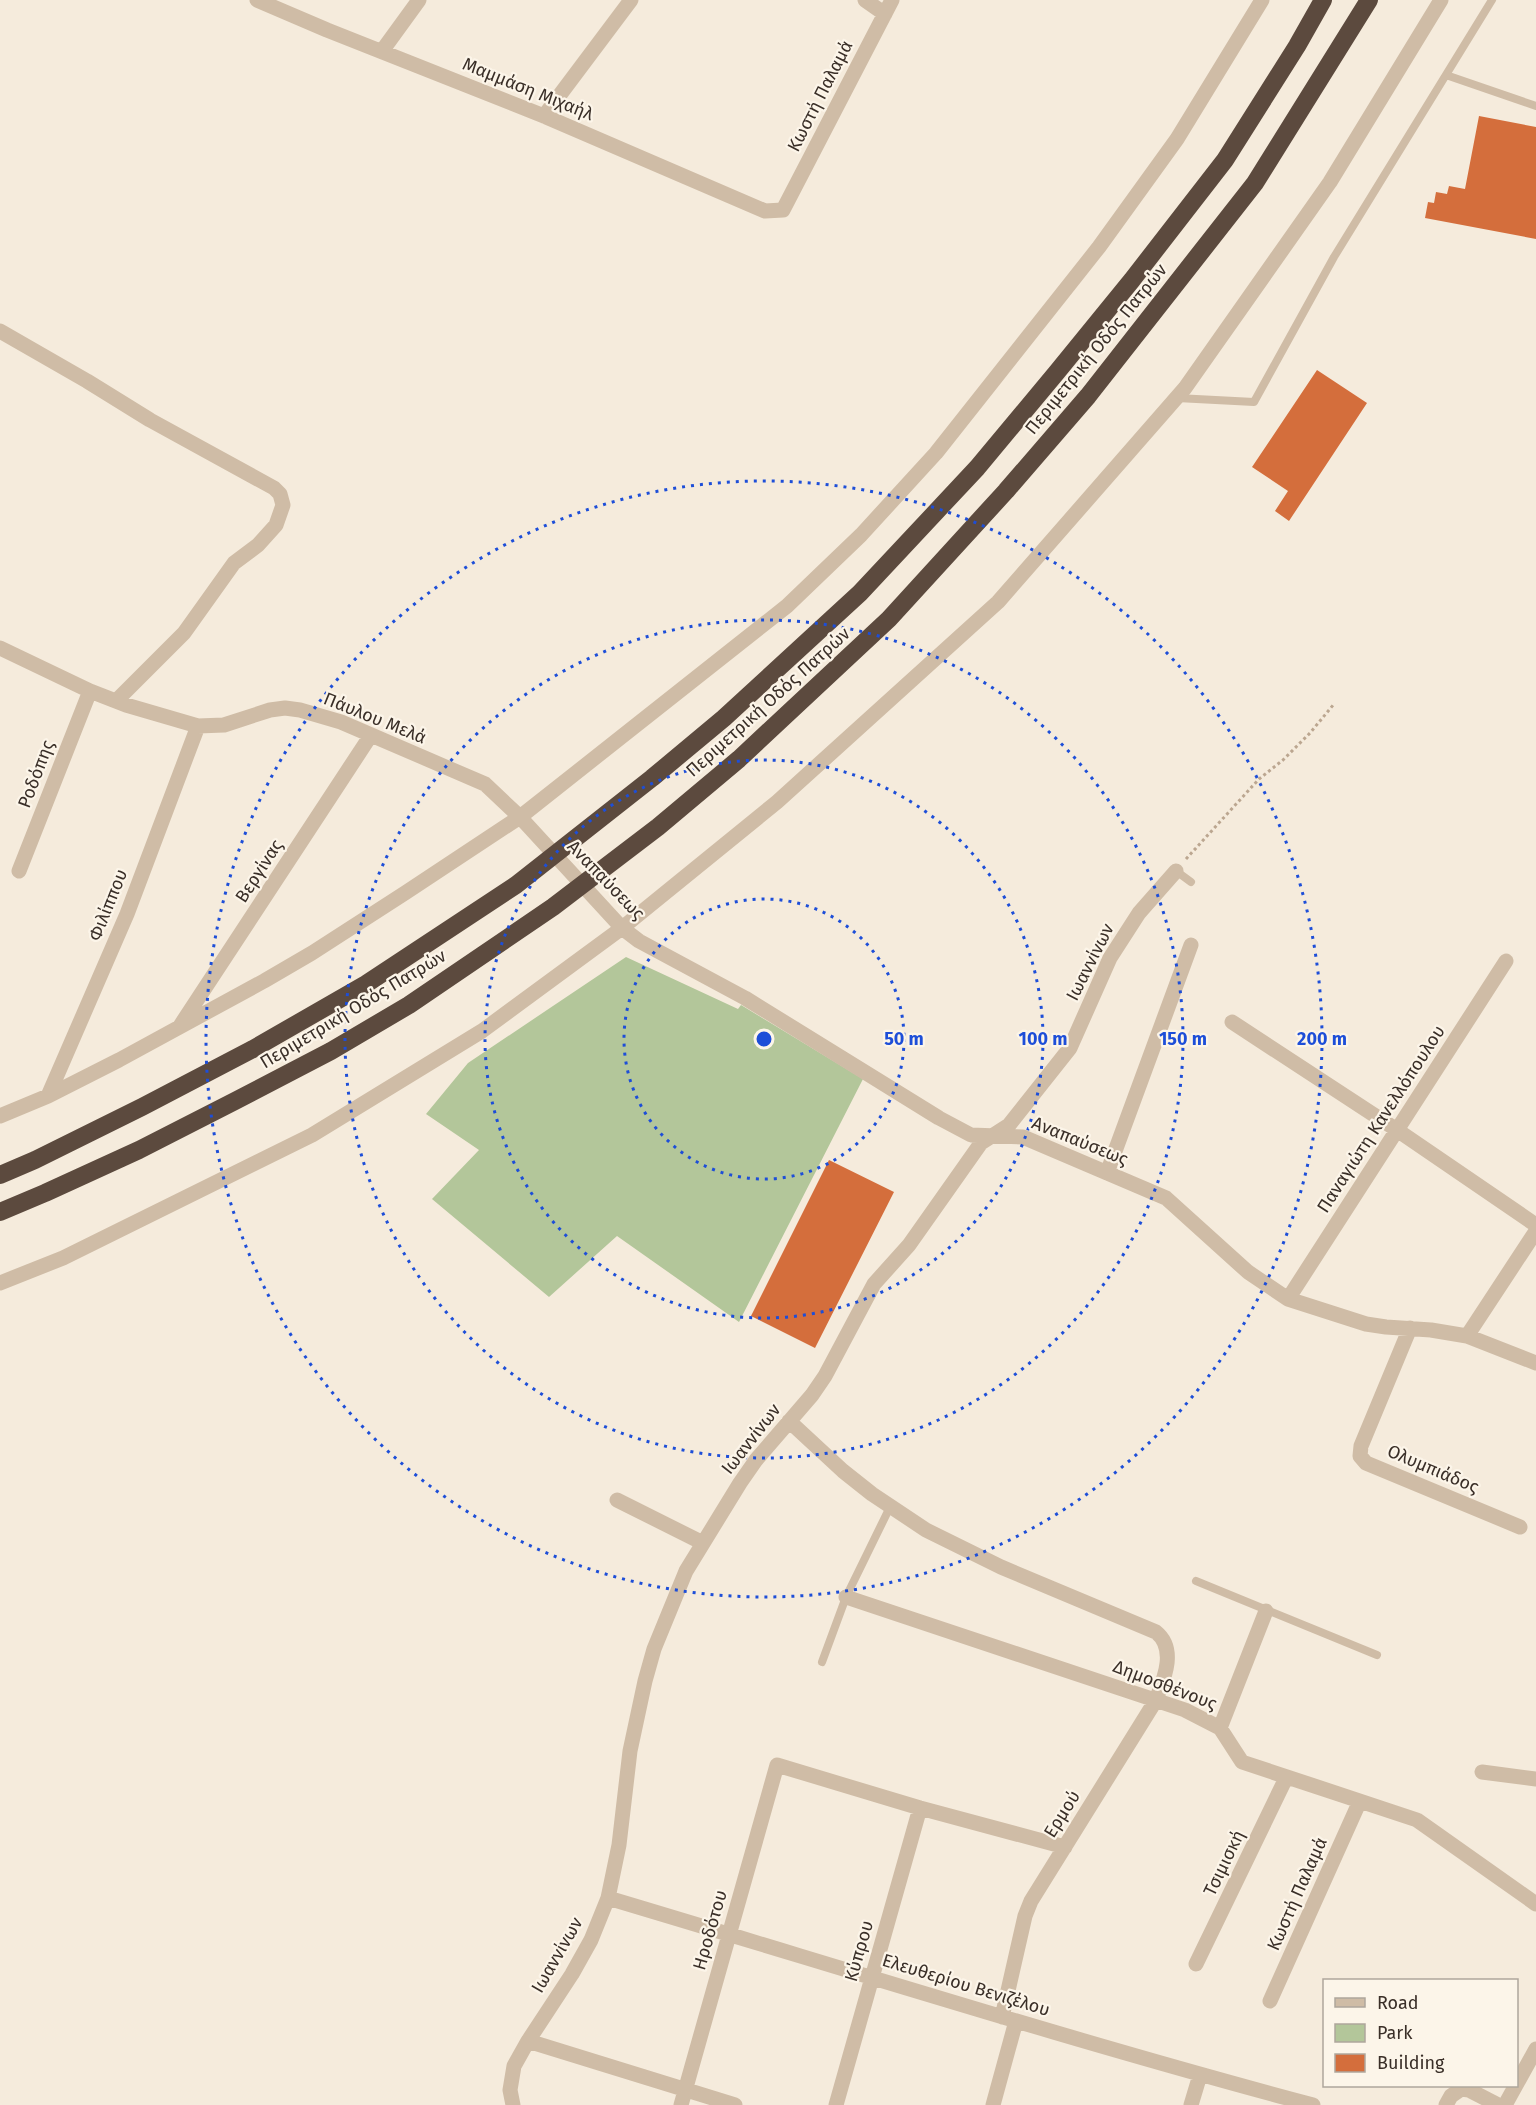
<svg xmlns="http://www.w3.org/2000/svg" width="1536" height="2105" font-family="'Fira Sans',sans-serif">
  <rect width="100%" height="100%" fill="#f5ebdc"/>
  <!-- green -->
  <path fill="#b3c69a" d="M626 957 738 1009 741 1005 863 1079 739 1322 617 1236 549 1297 432 1199 479 1150 426 1114 468 1063Z"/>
  <!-- building -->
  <path fill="#d46e3c" d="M1479 116 1536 127V239L1425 218 1428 202 1434 203 1436 192 1447 194 1449 186 1465 189Z
    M1317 370 1367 403 1289 521 1275 511 1288 491 1252 467Z
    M829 1160 894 1192 815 1348 751 1316Z"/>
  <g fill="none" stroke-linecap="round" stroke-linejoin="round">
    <!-- path -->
    <path stroke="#bba690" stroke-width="3" stroke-dasharray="3 3" stroke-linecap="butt" d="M1186 859 1259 779 1283 760 1310 733 1334 704"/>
    <!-- service -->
    <path stroke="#cfbca6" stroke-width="8" d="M1446 75 1536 106
      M1177 398 1254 402 1334 257 1492 0
      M1176 871 1191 882
      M1196 1581 1377 1655
      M822 1662 846 1597 890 1507"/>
    <!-- minor -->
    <path stroke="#cfbca6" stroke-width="15" d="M257 0 327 30 544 116 765 211 783 210 892 0
      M865 0 885 14
      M382 51 419 0
      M544 116 631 0
      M0 331 87 381 150 420 274 488 280 494 283 505 276 525 258 545 234 563 184 633 116 701
      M0 648 90 691 126 705 198 726 224 725 270 710 285 708 300 710 341 722 485 784 520 817 622 928 639 941 745 998 939 1118 971 1135 1023 1137 1166 1198 1248 1272 1288 1299 1366 1324 1386 1327 1431 1330 1467 1336 1536 1363
      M19 871 90 691
      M1232 1022 1397 1130 1536 1225
      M180 1026 371 735
      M48 1096 127 914 198 726
      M0 1116 48 1096 119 1060 264 981 312 953 405 893 520 817 787 606 861 535 936 453 1099 247 1177 139 1262 0
      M1107 1173 1191 945
      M0 1283 63 1258 312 1135 482 1031 622 928 777 802 998 602 1185 388 1330 182 1441 0
      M1288 1299 1506 961
      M1410 1328 1361 1446 1360 1456 1366 1463 1520 1527
      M1467 1336 1536 1231
      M789 1421 843 1471 872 1494 926 1530 1001 1567 1156 1632C1177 1649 1164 1679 1156 1700L1031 1901 1025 1916 1002 2017
      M617 1500 703 1543
      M846 1597 1185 1710 1220 1728 1242 1762 1417 1820 1536 1904
      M1220 1728 1266 1611
      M1482 1772 1536 1779
      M608 1898C843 1968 1076 2042 1313 2105
      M1196 1964 1286 1778
      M1270 2001 1359 1803
      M528 2041 735 2105
      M513 2105 510 2090 514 2066 528 2041 572 1974 591 1940 608 1898 619 1845 630 1751 645 1681 654 1649 686 1571 740 1483 756 1460 812 1395 825 1376 874 1284 909 1245 981 1143 1009 1125 1070 1048 1110 958 1139 913 1176 871
      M681 2105 777 1765 920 1808 1065 1847
      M836 2105 920 1808
      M993 2105 1016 2021
      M1191 2105 1200 2075
      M1446 2105 1451 2096 1461 2089 1469 2090 1498 2105
      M1505 2105 1536 2049"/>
    <!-- motorway -->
    <path stroke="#5c4a3e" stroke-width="18" d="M0 1175 35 1160 142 1107 253 1049 366 984 516 885 652 778 724 718 860 593 977 468 1057 372 1132 280 1225 160 1297 46 1323 0
      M0 1212 45 1193 139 1150 235 1101 331 1051 409 1005 553 907 658 827 739 759 889 619 1006 491 1088 396 1255 183 1369 0"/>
  </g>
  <!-- distance rings -->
  <g fill="none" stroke="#1d4ed8" stroke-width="3" stroke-dasharray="3 6">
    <circle cx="764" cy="1039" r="140"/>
    <circle cx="764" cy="1039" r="279"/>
    <circle cx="764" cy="1039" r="419"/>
    <circle cx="764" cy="1039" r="558"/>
  </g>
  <g text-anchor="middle" stroke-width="4.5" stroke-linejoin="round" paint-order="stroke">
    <!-- street labels -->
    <g font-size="18" fill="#3a2f28" stroke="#fcf5e9">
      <text transform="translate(528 89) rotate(22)" y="6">Μαμμάση Μιχαήλ</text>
      <text transform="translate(820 96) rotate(-63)" y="6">Κωστή Παλαμά</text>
      <text transform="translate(1096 349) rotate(-51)" y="6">Περιμετρική Οδός Πατρών</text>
      <text transform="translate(768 702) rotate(-42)" y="6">Περιμετρική Οδός Πατρών</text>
      <text transform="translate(375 718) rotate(22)" y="6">Πάυλου Μελά</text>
      <text transform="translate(36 774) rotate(-69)" y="6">Ροδόπης</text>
      <text transform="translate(259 871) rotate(-57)" y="6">Βεργίνας</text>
      <text transform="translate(606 880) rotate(46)" y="6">Αναπαύσεως</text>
      <text transform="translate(108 905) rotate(-68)" y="6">Φιλίππου</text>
      <text transform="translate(1090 962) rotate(-63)" y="6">Ιωαννίνων</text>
      <text transform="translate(353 1009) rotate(-31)" y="6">Περιμετρική Οδός Πατρών</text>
      <text transform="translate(1381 1119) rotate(-57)" y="6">Παναγιώτη Κανελλόπουλου</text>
      <text transform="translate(1080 1141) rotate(22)" y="6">Αναπαύσεως</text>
      <text transform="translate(751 1439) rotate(-52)" y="6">Ιωαννίνων</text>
      <text transform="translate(1433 1469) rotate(23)" y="6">Ολυμπιάδος</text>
      <text transform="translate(1165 1685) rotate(21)" y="6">Δημοσθένους</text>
      <text transform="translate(1062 1814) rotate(-58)" y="6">Ερμού</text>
      <text transform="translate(1224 1863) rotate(-64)" y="6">Τσιμισκή</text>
      <text transform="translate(1297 1894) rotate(-66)" y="6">Κωστή Παλαμά</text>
      <text transform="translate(710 1930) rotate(-74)" y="6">Ηροδότου</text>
      <text transform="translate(859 1951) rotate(-74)" y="6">Κύπρου</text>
      <text transform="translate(557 1955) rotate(-60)" y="6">Ιωαννίνων</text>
      <text transform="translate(966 1985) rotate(17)" y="6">Ελευθερίου Βενιζέλου</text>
    </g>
  </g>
  <circle cx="764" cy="1039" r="9" fill="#1d4ed8" stroke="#fcf5e9" stroke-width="3"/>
  <g font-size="18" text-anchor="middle" font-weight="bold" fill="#1d4ed8" stroke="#fcf5e9" stroke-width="4.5" stroke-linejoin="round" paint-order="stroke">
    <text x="904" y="1045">50 m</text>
    <text x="1043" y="1045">100 m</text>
    <text x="1183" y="1045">150 m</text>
    <text x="1322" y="1045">200 m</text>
  </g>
  <!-- legend -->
  <rect x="1323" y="1979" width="195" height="108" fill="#fcf5e9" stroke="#aea69c" stroke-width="1.5"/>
  <rect x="1335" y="1998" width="30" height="9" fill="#cfbca6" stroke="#aea69c" stroke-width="1.5"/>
  <text x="1377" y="2009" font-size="18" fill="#3a2f28">Road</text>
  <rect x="1335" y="2024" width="30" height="18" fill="#b3c69a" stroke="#aea69c" stroke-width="1.5"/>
  <text x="1377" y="2039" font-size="18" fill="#3a2f28">Park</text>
  <rect x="1335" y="2054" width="30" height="18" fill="#d46e3c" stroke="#aea69c" stroke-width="1.5"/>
  <text x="1377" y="2069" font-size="18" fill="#3a2f28">Building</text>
</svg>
